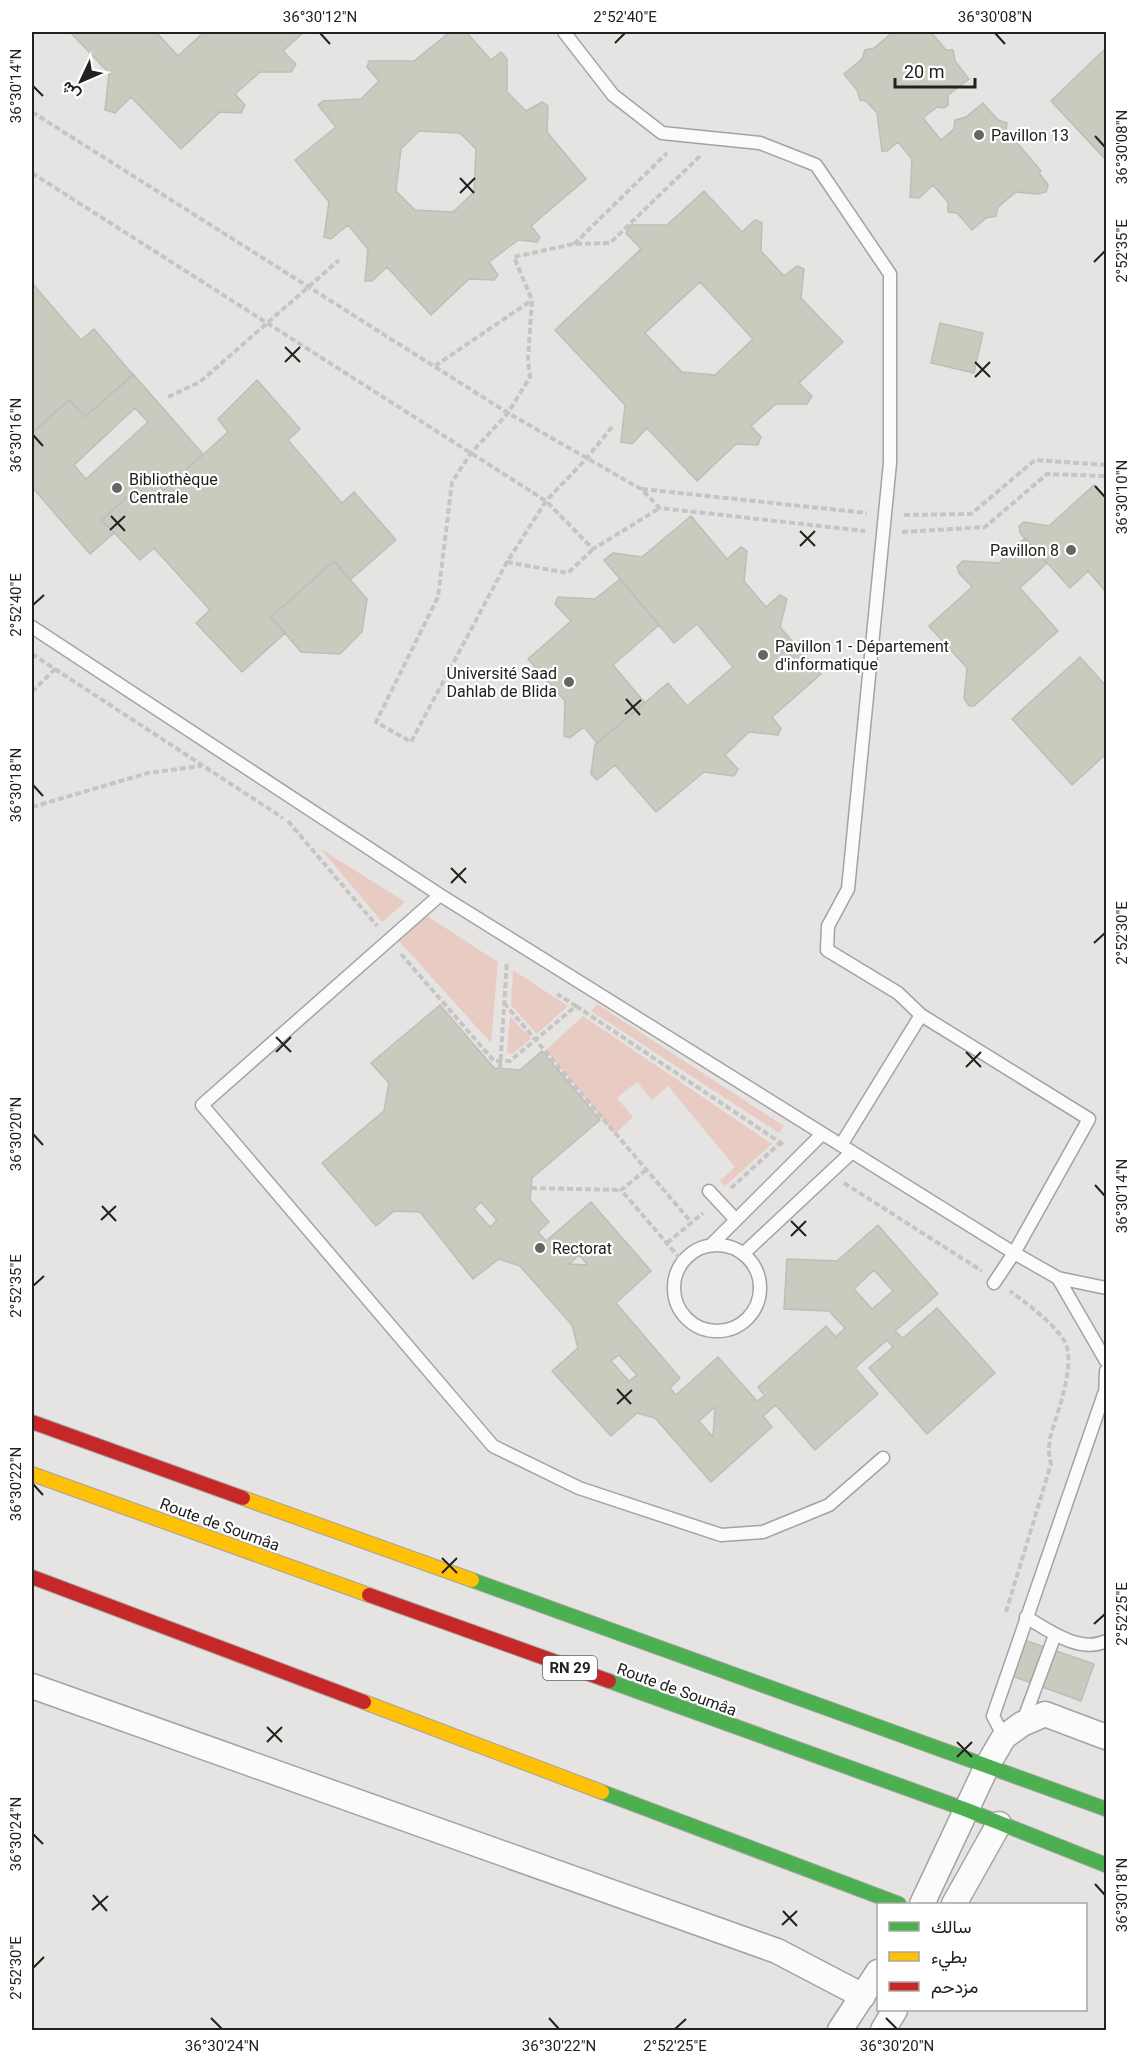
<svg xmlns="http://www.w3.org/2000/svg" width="1138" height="2062" font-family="Roboto,Vazirmatn,sans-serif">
  <rect width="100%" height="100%" fill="#e6e4e2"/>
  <!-- green -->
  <path fill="#e8ccc3" d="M321 849 405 902 382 922Z
    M427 916 498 962 491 1043 399 941Z
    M513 970 568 1006 537 1034 511 1005Z
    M597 1004 784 1126 779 1133 591 1011Z
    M510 1016 531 1039 512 1054 507 1053Z
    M583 1016 772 1144 725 1186 720 1181 735 1167 668 1086 652 1100 637 1082 617 1098 633 1117 615 1134 546 1050Z"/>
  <!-- building -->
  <path fill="#cacabe" stroke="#bebdbb" stroke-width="1.5" fill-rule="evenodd" d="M70 32H156L178 56 204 32H304L283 51 296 64 291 72H260L235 94 245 105 241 113 220 112 181 149 131 97 115 113 105 110 109 73Z
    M450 32H466L491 60 501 52 507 59V92L526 111 542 102 548 106 547 132 586 179 531 226 540 237 537 242 518 240 489 262 498 275 494 280 469 279 431 315 387 267 372 281H365L368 249 348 225 331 239 324 237 329 202 295 160 336 127 318 105 323 101 361 99 379 81 367 67 369 61H414ZM419 131 460 133 476 149 474 192 453 212 415 210 396 191 401 149Z
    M893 32H931L946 50H953L955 61 969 79 948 95V105L944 108 937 107 923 118 941 140 954 129 955 120 966 117 983 103 998 120 1007 123 1006 130 1041 171 1039 173 1048 185 1046 192 1038 194 1016 192 998 207 996 216 986 218 972 230 957 213 948 212V202L933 185 919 198 910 197 912 159 898 142 887 151H882L877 113 866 101 860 100 857 90 844 74 862 59 865 50 874 48Z
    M1106 48V160L1051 101Z
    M704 191 742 232 755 220 762 223 761 251 784 276 797 266 804 269 801 298 843 342 799 383 812 396 807 404H776L751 426 761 437 758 445 736 444 697 481 647 428 632 444 621 442 625 405 555 330 641 249 626 233 630 225H667ZM700 282 753 339 715 375 682 372 645 333Z
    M32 283 81 340 94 329 133 375 85 417 69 400 32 433Z
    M940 323 983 333 974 373 931 363Z
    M133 374 203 454 164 490 150 475 102 520 114 533 90 554 32 487V433L69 400 85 417ZM135 408 148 422 86 479 74 465Z
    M257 380 300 429 288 440 342 503 354 492 396 540 350 580 334 561 271 617 285 633 242 672 196 623 210 610 154 548 140 560 102 520 150 475 164 490 228 432 218 419Z
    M1094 485 1106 499V592L1088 571 1070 588 1020 533 1019 526 1024 522 1049 526Z
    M691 516 727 559 741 547 747 551 744 581 766 607 780 595 787 599 780 627 821 674 772 717 781 728 778 735 749 732 725 755 738 769 734 776 704 772 656 812 615 765 597 780 591 774 595 745 668 683 687 706 733 667 697 624 674 643 604 560 613 553 642 557Z
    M1025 538 1047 563 1020 588 1058 631 974 706H969L964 698 967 668 929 626 972 587 959 573 957 567 963 561 999 563Z
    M334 561 367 599 362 632 340 654 301 652 271 617Z
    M620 579 659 625 613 665 645 703 597 743 584 727 570 738 564 736 565 701 528 659 571 621 555 604 558 597 595 599Z
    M1080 657 1106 686V754L1072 785 1012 719Z
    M440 1005 494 1068 520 1070 542 1051 600 1120 532 1178 530 1200 549 1222 538 1232 546 1241 591 1202 651 1271 616 1303 680 1378 670 1388 676 1395 718 1357 757 1401 765 1396 758 1387 826 1326 836 1337 845 1328 829 1311 784 1309 787 1259 837 1261 878 1225 938 1294 895 1331 903 1338 937 1308 995 1373 927 1434 869 1368 893 1347 887 1340 855 1368 878 1394 815 1450 776 1405 763 1416 772 1427 711 1482 655 1418 637 1413 611 1436 552 1371 578 1348 572 1325 520 1266 499 1259 473 1279 420 1212 394 1211 376 1226 322 1163 384 1111 389 1083 371 1063ZM481 1202 497 1220 490 1227 474 1209ZM579 1255 588 1265 569 1264ZM874 1270 893 1291 872 1309 854 1289ZM619 1355 637 1375 629 1381 611 1361ZM715 1407 713 1437 699 1421Z
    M1024 1640 1094 1664 1081 1701 1012 1676Z"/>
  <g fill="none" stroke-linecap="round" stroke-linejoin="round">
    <!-- lane casing -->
    <g stroke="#a4a3a2" stroke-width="15">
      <path id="lane" d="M564 32 613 95 662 133 760 143 816 165 890 274V463L848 889 828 926 827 950 898 993 921 1015
        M32 627 440 895 1014 1253 1058 1278 1106 1288
        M440 895 202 1105 493 1446 579 1488 721 1535 763 1532 829 1505 883 1458
        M841 1145 921 1015 1089 1119 1014 1253 994 1283
        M709 1191 736 1220
        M711 1245 822 1134
        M674 1288a43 43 0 1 1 86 0a43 43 0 1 1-86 0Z
        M743 1254 852 1152
        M1058 1278 1106 1361
        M1105 1400 1106 1371
        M1026 1617C1048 1630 1080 1654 1106 1641
        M1022 1724 1055 1635
        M1004 1737 993 1716 1104 1394"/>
    </g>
    <!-- street casing -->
    <g stroke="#a4a3a2" stroke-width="27">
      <path id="street" d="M32 1686 777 1951 863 1996
        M922 1904 987 1766 1004 1737 1022 1724 1045 1714 1106 1737
        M954 1904 999 1824
        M840 2030 878 1972
        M883 2030 895 2010"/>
    </g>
    <!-- fast casing -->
    <g stroke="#a4a3a2" stroke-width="16">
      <path id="fast" d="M472 1580 1106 1809
        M609 1681 967 1810 1106 1865
        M602 1792 899 1904"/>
    </g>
    <!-- slow casing -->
    <g stroke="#a4a3a2" stroke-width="16">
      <path id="slow" d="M32 1474 369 1595
        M243 1498 472 1580
        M364 1702 602 1792"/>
    </g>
    <!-- jam casing -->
    <g stroke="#a4a3a2" stroke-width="16">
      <path id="jam" d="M32 1422 243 1498
        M32 1577 364 1702
        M369 1595 609 1681"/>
    </g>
    <!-- path -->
    <path stroke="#c5c5c4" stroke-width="4" stroke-dasharray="6 3" stroke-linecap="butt" d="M32 112 508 413 641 489 660 508 865 531
      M32 173 546 501 593 549 660 508
      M574 244 667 153
      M435 366 532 300
      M168 397 200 382 339 260
      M612 427 586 459 546 501 507 562 411 742 376 722 438 597 452 482 471 453 508 413 530 377 528 359 532 300 514 257 573 244 610 243 700 156
      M642 489 867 513
      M904 515 971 514 1035 460 1106 465
      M902 532 985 527 1047 474 1106 476
      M507 562 568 573 593 549
      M32 654 55 669 32 692
      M55 669 283 818
      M32 807 148 773 201 766
      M288 821 377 926
      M401 954 494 1061H510L576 1006 557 994
      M504 1003 692 1223
      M576 1006 784 1145
      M500 1069 507 961
      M646 1170 621 1190 683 1262
      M844 1183 982 1271
      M531 1188 621 1190
      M731 1188 780 1143
      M667 1243 703 1213
      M1006 1612 1051 1464C1046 1444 1051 1435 1057 1415 1063 1396 1074 1361 1065 1342 1056 1325 1025 1302 1010 1291"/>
    <!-- lane -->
    <use href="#lane" stroke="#fbfbfb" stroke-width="12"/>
    <!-- street -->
    <use href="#street" stroke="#fbfbfb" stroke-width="24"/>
    <!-- fast -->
    <use href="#fast" stroke="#4caf50" stroke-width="14"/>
    <!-- slow -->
    <use href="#slow" stroke="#ffc107" stroke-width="14"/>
    <!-- jam -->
    <use href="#jam" stroke="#c62828" stroke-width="14"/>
  </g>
  <!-- ticks -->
  <path fill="none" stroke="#21211f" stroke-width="2" d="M320 33 330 44M995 33 1005 44M615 43 625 33M33 86 43 96M1095 136 1105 147M460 178 474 193M460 193 475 178M1094 262 1105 251M285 347 300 362M285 362 300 347M975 362 990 377M975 377 990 362M33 435 43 446M1095 486 1105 497M111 516 125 531M110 530 125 516M800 531 815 546M800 546 815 531M33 605 44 595M626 699 640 715M625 714 641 700M33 785 43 796M451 868 466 883M451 883 466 868M1094 943 1105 933M276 1037 291 1052M276 1052 291 1037M966 1052 981 1067M966 1067 981 1052M33 1134 43 1145M1095 1185 1105 1196M102 1206 116 1221M101 1220 116 1206M791 1221 806 1236M791 1236 806 1221M33 1286 44 1276M617 1389 631 1404M617 1404 632 1390M33 1484 43 1495M442 1558 457 1573M442 1573 457 1558M1094 1624 1105 1614M267 1727 282 1742M267 1742 282 1727M957 1742 972 1757M957 1757 972 1742M33 1834 43 1844M1095 1884 1105 1895M93 1895 107 1911M92 1910 108 1896M783 1911 797 1926M782 1925 797 1911M33 1968 44 1957M211 2018 222 2029M549 2018 559 2029M886 2018 897 2029M675 2029 686 2019"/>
  <!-- markers -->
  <g fill="#666563" stroke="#fff" stroke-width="2">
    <circle cx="979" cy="135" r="6"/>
    <circle cx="117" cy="488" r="6"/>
    <circle cx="1071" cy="550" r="6"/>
    <circle cx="763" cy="655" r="6"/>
    <circle cx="569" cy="682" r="6"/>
    <circle cx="540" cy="1248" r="6"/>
  </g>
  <g text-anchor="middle" stroke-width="4.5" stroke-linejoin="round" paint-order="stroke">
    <!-- shield labels -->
    <rect fill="#fff" stroke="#646462" stroke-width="1.5" x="543" y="1656" width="54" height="24" rx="4.5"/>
    <g font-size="15" font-weight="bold" fill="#21211f">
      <text x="570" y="1673">RN 29</text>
    </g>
    <!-- poi labels -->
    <g font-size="16" fill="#21211f" stroke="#fff" text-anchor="start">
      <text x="991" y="141">Pavillon 13</text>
      <text x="129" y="485">Bibliothèque<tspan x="129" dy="18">Centrale</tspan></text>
      <text x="1059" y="556" text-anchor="end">Pavillon 8</text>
      <text x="775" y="652">Pavillon 1 - Département<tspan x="775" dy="18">d'informatique</tspan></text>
      <text x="557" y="679" text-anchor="end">Université Saad<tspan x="557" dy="18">Dahlab de Blida</tspan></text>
      <text x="552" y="1254">Rectorat</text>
    </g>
    <!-- street labels -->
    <g font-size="16" fill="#21211f" stroke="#fff">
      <text transform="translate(220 1524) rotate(20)" y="6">Route de Soumâa</text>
      <text transform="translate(677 1689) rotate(20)" y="6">Route de Soumâa</text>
    </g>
  </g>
  <!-- border -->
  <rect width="1138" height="2062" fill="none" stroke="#ffffff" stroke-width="66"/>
  <!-- legend -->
  <rect x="877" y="1903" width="210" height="108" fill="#ffffff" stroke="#a6a6a5" stroke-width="1.5"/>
  <rect x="889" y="1922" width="30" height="9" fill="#4caf50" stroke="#a6a6a5" stroke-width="1.5"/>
  <text x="931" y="1933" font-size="18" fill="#21211f">سالك</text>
  <rect x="889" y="1952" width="30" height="9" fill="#ffc107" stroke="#a6a6a5" stroke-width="1.5"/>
  <text x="931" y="1963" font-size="18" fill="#21211f">بطيء</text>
  <rect x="889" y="1982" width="30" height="9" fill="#c62828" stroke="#a6a6a5" stroke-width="1.5"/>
  <text x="931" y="1993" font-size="18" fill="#21211f">مزدحم</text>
  <!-- north arrow -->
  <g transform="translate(81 81) rotate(226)" stroke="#ffffff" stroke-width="4.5" paint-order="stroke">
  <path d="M0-4.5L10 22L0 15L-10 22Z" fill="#21211f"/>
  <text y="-9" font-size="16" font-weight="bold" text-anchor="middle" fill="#21211f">ش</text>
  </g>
  <!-- scale -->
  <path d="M895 78v9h80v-9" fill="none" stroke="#21211f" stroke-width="3"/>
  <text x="904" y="78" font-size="18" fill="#21211f" stroke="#ffffff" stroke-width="4.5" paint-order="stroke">20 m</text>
  <rect x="33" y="33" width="1072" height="1996" fill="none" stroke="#21211f" stroke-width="2"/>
  <g font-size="15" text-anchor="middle" fill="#21211f">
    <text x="320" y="22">36°30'12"N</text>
    <text x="625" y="22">2°52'40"E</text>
    <text x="995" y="22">36°30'08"N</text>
    <text transform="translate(16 86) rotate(-90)" y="5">36°30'14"N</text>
    <text transform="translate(1122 147) rotate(-90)" y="5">36°30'08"N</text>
    <text transform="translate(1122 251) rotate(-90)" y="5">2°52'35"E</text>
    <text transform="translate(16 435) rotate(-90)" y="5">36°30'16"N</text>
    <text transform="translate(1122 497) rotate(-90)" y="5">36°30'10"N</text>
    <text transform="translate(16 605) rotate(-90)" y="5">2°52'40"E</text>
    <text transform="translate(16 785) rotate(-90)" y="5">36°30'18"N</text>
    <text transform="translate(1122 933) rotate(-90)" y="5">2°52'30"E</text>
    <text transform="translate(16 1134) rotate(-90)" y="5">36°30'20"N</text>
    <text transform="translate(1122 1196) rotate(-90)" y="5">36°30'14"N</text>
    <text transform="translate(16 1286) rotate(-90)" y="5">2°52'35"E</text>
    <text transform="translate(16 1484) rotate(-90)" y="5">36°30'22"N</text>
    <text transform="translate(1122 1614) rotate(-90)" y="5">2°52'25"E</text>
    <text transform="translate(16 1834) rotate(-90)" y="5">36°30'24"N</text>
    <text transform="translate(1122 1895) rotate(-90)" y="5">36°30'18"N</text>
    <text transform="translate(16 1968) rotate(-90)" y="5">2°52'30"E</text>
    <text x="222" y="2051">36°30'24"N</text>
    <text x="559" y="2051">36°30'22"N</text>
    <text x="675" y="2051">2°52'25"E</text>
    <text x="897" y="2051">36°30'20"N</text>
  </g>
</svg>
